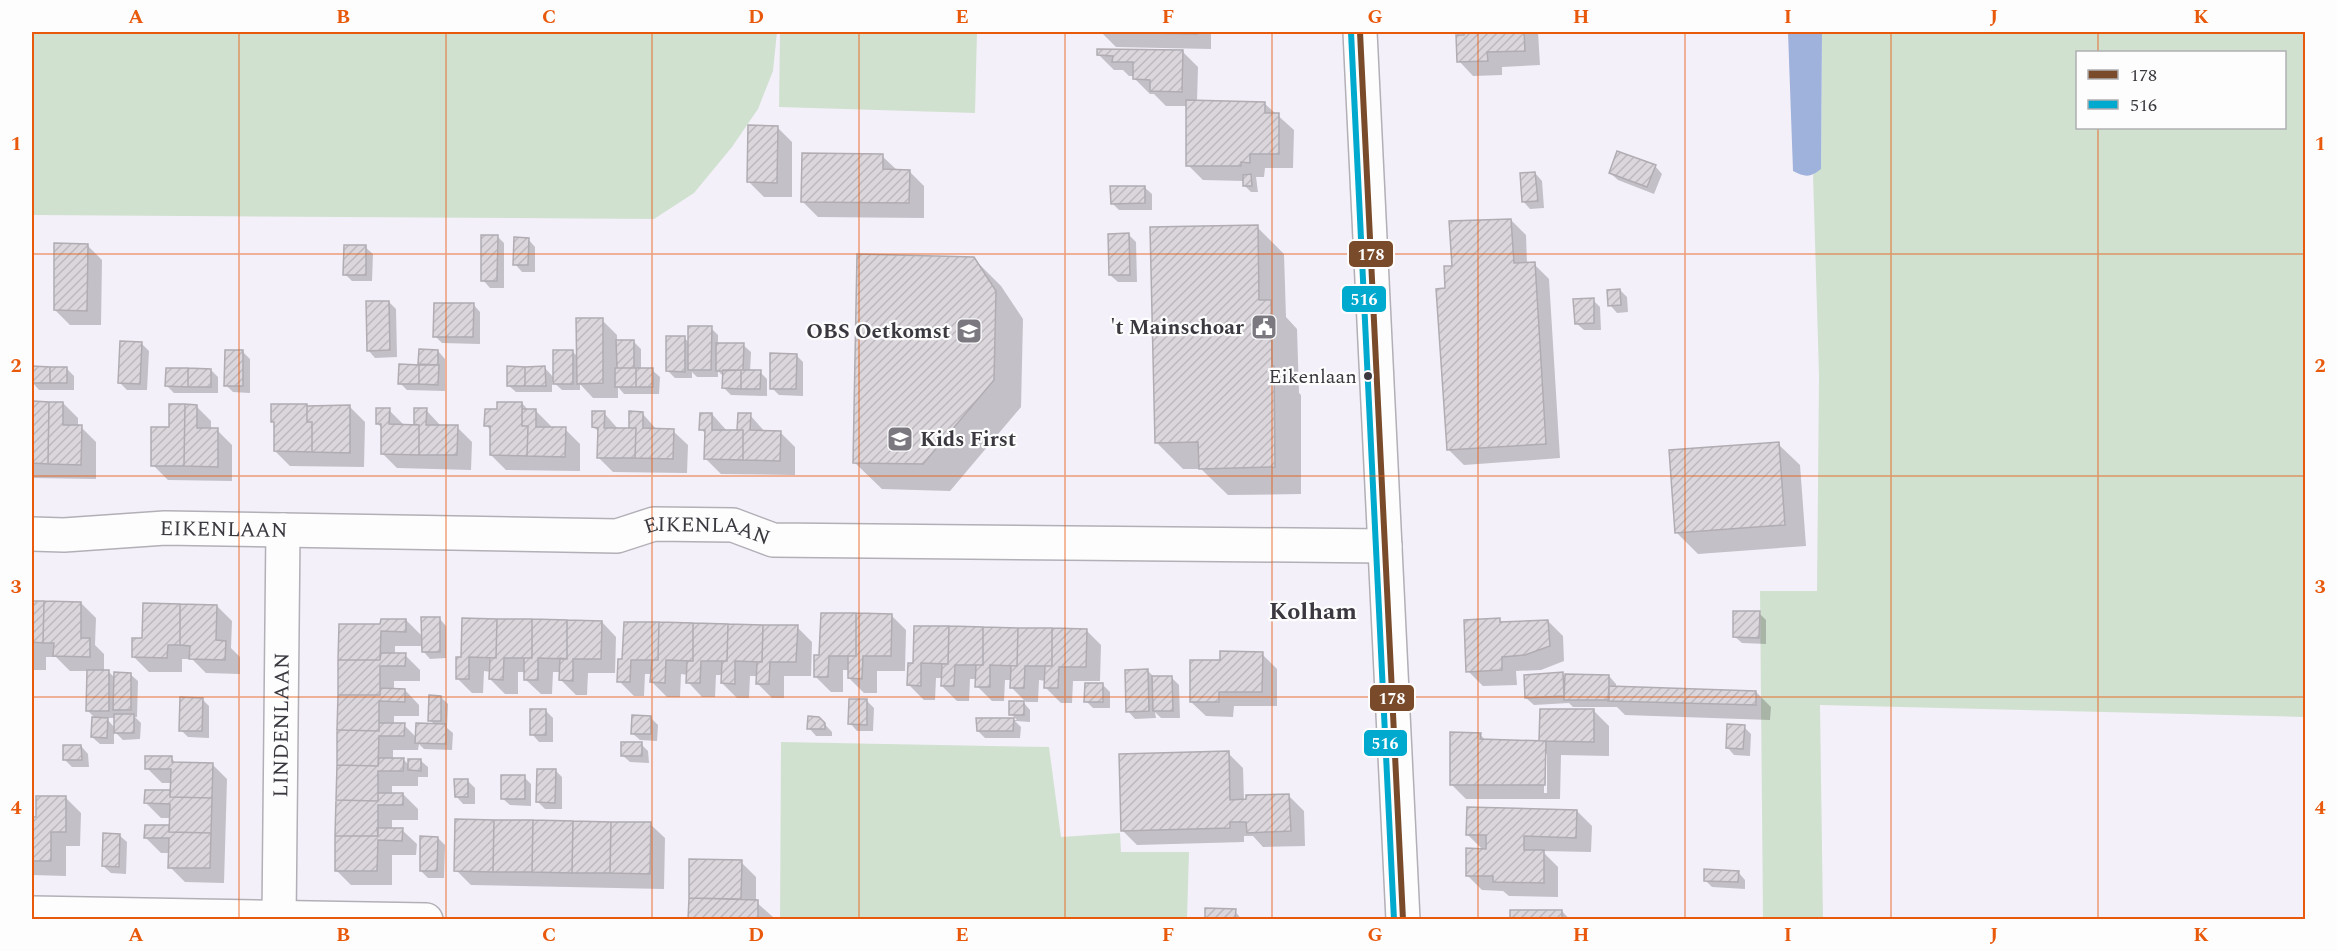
<svg xmlns="http://www.w3.org/2000/svg" width="2337" height="951" font-family="Spectral,serif">
  <defs>
    <pattern id="building-hatch" width="6" height="6" patternUnits="userSpaceOnUse" patternTransform="scale(1.5)"><rect width="6" height="6" fill="#dbd6dc"/><path d="M-1 1l2-2M0 6l6-6M5 7l2-2" fill="none" stroke="#bdb8be"/></pattern>
  </defs>
  <rect width="100%" height="100%" fill="#f4f0fa"/>
  <!-- green -->
  <path fill="#d1e1d0" fill-rule="evenodd" d="M32 32H777L773 71 758 109 732 147 694 193 654 219 32 215Z
    M780 32H977L975 113 779 107Z
    M1822 32H2305V717L1820 705 1823 919H1763L1760 591H1817L1819 375 1813 175 1821 168ZM2078 52H2284V128H2078Z
    M781 742 1049 747 1061 837 1120 833 1121 852H1189L1187 919H780Z"/>
  <!-- water -->
  <path fill="#9eb2db" d="M1788 32H1822L1821 169C1810 178 1805 177 1793 171Z"/>
  <!-- shadow -->
  <path fill="#0003" fill-rule="evenodd" d="M1101 32H1211V49L1116 47Z
    M1466 32H1538L1540 65 1502 67V75L1473 76 1459 61Z
    M1183 52 1198 67 1197 102 1265 104 1294 130 1293 168H1265L1264 177H1256L1258 192H1251L1244 185V181L1203 180 1188 165V106H1166L1154 94H1150L1135 79V76H1129L1123 70H1114L1099 55Z
    M777 127 792 142V197H764L749 182Z
    M882 156 898 171H909L924 186V218L818 217 803 202Z
    M1655 166 1662 174 1654 194 1618 180 1610 173Z
    M1535 173 1542 181 1544 208 1530 209 1523 201Z
    M1144 187 1152 194V210H1119L1112 203Z
    M1511 220 1526 235 1527 264H1534L1549 279 1560 458 1464 465 1449 450 1446 290 1453 267Z
    M1257 227 1284 254 1286 317 1297 329 1299 393 1301 395V494L1228 495 1201 469H1183L1156 442Z
    M1129 235 1136 242 1137 282H1118L1110 275Z
    M497 236 504 243V288H490L483 280Z
    M528 239 535 247V272H522L515 264Z
    M87 245 102 260 101 325H70L55 310Z
    M365 247 373 254 372 281H352L345 274Z
    M973 258 1001 286 1023 319 1021 407 950 491 882 489 854 462Z
    M1620 290 1627 297 1628 312 1617 313 1610 305Z
    M1593 300 1600 307 1601 330H1584L1576 323Z
    M389 302 396 309 397 357 375 358 368 350Z
    M473 304 480 312V344L442 343 435 336Z
    M602 320 617 335V342H634L641 349V369L652 370 660 377 659 394H624L618 387V398H593L580 384V390H562L552 381V392H516L508 385 545 368 554 378 573 352 578 357Z
    M711 328 718 335V344L743 345 751 352 750 372H760L767 379V396L731 395 724 388V377L718 371V377H697L692 372V378H675L668 371 684 338 690 343Z
    M141 343 149 351 147 390H127L119 382Z
    M420 351H438L445 359V391L407 390 400 383 420 366Z
    M243 352 250 359V393L233 392 226 385Z
    M796 355 803 362V396L779 395 772 388Z
    M32 368H66L74 376V390H39L32 382Z
    M211 370 218 377V393H174L167 386Z
    M63 403 78 418V427H81L96 442V479L32 478V426Z
    M522 403 529 411H536L551 426V429H565L580 444V471L506 470 491 455V431L486 425 498 411Z
    M307 405 309 408 350 407 365 422 364 467 290 466 275 451 276 424 273 421Z
    M196 406 211 421V430H217L232 445V481L168 480 153 465 170 429Z
    M389 410 404 425 416 426V410H426L441 426 457 427 472 442 471 470 397 468 382 453 383 429 377 423Z
    M604 413 619 430H630L642 413 657 430 673 431 688 445 687 473 613 472 598 457 599 432 594 427Z
    M712 414 727 431 739 432 750 415 765 432H780L795 447V475L721 474 706 459 707 435 701 429Z
    M1778 444 1800 465 1806 546 1698 554 1676 532Z
    M32 602 81 603 96 618 95 645 104 654V672H109L115 678 130 674 138 681 137 717H135L141 723 140 739 123 740 114 731V744H100L92 737 96 719 88 711 89 671H70L56 657H46V670H32ZM106 718H115V728Z
    M217 606 232 621 231 648 240 657V674L206 673 192 659H182V672H149L134 657 143 640Z
    M1759 613 1766 620V644L1742 643 1734 636Z
    M891 615 906 630 905 671H877V693H864L849 678V670H843V692H831L816 677V657Z
    M439 618 446 626V658L430 659 423 651V646H395V655H405L420 670V681H394V690H405L419 705V716H394V725H404L416 737 436 726 430 720 441 697 448 704 447 728 453 733 452 750 424 749 419 744 418 750H393V759H403L409 765 420 760 428 767V777H418V786H392V794H403L418 809V820H392V829L402 830 417 844 416 855H392V885H351L336 870 382 626 406 620 423 637Z
    M1499 619 1503 623 1548 621 1563 636 1564 661 1541 670 1516 671 1517 685 1483 686 1468 671Z
    M602 622 616 637 615 673H588L587 695H576L561 680V672H553L552 694H541L526 680V672H518V694H505L490 679 491 672 484 671 483 693H472L457 678V658Z
    M797 627 812 642 811 676H784V698H772L757 683 758 676H750L749 698H737L722 683V675H716L715 697H702L688 682V675L681 674 680 697H667L652 682V674H645L644 696H634L619 681V660Z
    M916 627 1086 630 1101 645 1100 681H1073L1072 703H1061L1046 688V681L1039 680 1038 702H1026L1011 687 1012 680H1005L1004 701H992L977 686V679H970L969 701H957L942 686 943 678H936L935 700H924L909 685 914 665Z
    M1262 654 1277 669V706H1234L1233 717 1206 716 1191 702Z
    M1147 670 1155 678H1172L1179 685 1180 718H1161L1155 712 1156 718 1135 719 1128 711Z
    M1562 674 1566 678 1609 676 1616 684V688L1756 692 1771 707 1770 720 1625 715 1617 707H1573L1569 703 1534 705 1526 698Z
    M1103 685 1110 692V708H1093L1086 701Z
    M202 699 209 706V738L188 737 181 730Z
    M867 701 874 708 873 731H857L850 723Z
    M1023 702 1030 710V722L1015 721 1021 727 1020 738H985L978 731V720H1017L1011 714Z
    M545 710 553 718V742H539L532 734Z
    M1594 711 1609 726V756L1561 755 1560 799H1466L1451 784 1480 734 1486 741H1541ZM1544 754H1547V793H1544Z
    M651 718 658 725 657 741 640 740 632 733Z
    M819 718 832 732V736H816L809 728Z
    M1744 727 1751 734 1750 756 1734 755 1727 747Z
    M641 744 648 751 649 763 630 762 622 755Z
    M81 746 88 754 89 767H72L65 760Z
    M1228 753 1243 768 1244 801 1289 796 1304 811 1305 846 1263 847 1253 836H1244V842L1137 845 1122 830Z
    M171 758 177 764H212L227 779 224 883 185 882 170 867V853H161L146 838V826L171 827V818H161L146 803V792H171L172 783H162L147 768Z
    M555 770 562 777V809H545L538 802Z
    M524 777 531 784V806L510 805 502 798Z
    M468 781 475 788V804H463L456 796Z
    M66 798 81 813 80 846H66V876L32 875V818H37Z
    M1577 811 1592 826 1591 852 1542 851 1558 867V897L1509 896 1503 891 1482 890 1467 875 1483 850 1467 834Z
    M650 824 665 838 664 889 471 885 456 870Z
    M119 835 127 842 126 874 111 873 103 866Z
    M438 838 445 845 444 878H428L421 871Z
    M691 861 741 862 756 877V902L773 917V920H690Z
    M1738 872 1745 880V889L1712 887 1705 880Z
    M1235 911 1242 920H1206Z
    M1562 911 1570 920H1511Z"/>
  <!-- building -->
  <path fill="url(#building-hatch)" stroke="#b0acb2" stroke-width="1.5" d="M1100 32H1197V34Z
    M1464 32H1524L1525 51 1487 52 1488 61 1457 62 1456 35H1464Z
    M1097 49 1183 50 1182 92 1150 91V80L1133 79V62H1112L1113 56 1097 55Z
    M1186 100 1265 102V113H1279V154H1250V163L1241 162V166H1186Z
    M748 125 778 126 777 183 747 182Z
    M1617 151 1656 165 1647 187 1609 173Z
    M802 153 883 154V169L910 170 909 203 801 202Z
    M1535 172 1538 201 1522 202 1520 173Z
    M1251 174 1252 186H1243V175Z
    M1110 186H1145V203L1111 204Z
    M1511 219 1514 263 1535 262 1546 444 1447 450 1436 289 1445 288 1444 266H1452L1449 221Z
    M1258 225 1259 300H1271L1272 366H1274L1275 467 1199 469 1198 442 1155 443 1150 227Z
    M1129 233 1130 275H1109L1108 234Z
    M481 235H498L497 281H481Z
    M514 237 529 238 528 265H513Z
    M54 243 88 244 87 311 54 310Z
    M344 245H366V275H343Z
    M857 254 974 257 996 291 994 380 923 464 853 463Z
    M1620 289 1621 305 1608 306 1607 290Z
    M1594 298V323L1575 324 1573 299Z
    M366 301H389L390 350 367 351Z
    M434 303H474L473 337H433Z
    M576 318H603V383L577 384Z
    M688 326H712L711 370H688Z
    M666 336H685V372L666 371Z
    M616 340H634V368H617Z
    M120 341 142 342 140 384 118 383Z
    M716 343H744L743 370 716 371Z
    M419 349 438 350V365L418 364Z
    M225 350H243V386H224Z
    M553 350H573V384H553Z
    M770 353 797 354 796 389H770Z
    M399 364 419 365V384H398Z
    M419 365H439L438 385 419 384Z
    M32 366 50 367V383H32Z
    M507 366 525 367V386H507Z
    M545 366 546 386H525V367Z
    M50 367H67V383H50Z
    M166 368H188V387L165 386Z
    M188 368 211 369V387H188Z
    M615 368H636V387H615Z
    M636 368H653V387H636Z
    M723 370H741V389L722 388Z
    M741 370H761L760 389H741Z
    M33 401 49 402 48 464 32 463Z
    M49 402H63V425H82L81 465 48 464Z
    M497 402H522V426H528L527 456 490 455V426H484L485 409H497Z
    M169 404H185L184 466H151V427H169Z
    M185 404 197 405V428H218V467L184 466Z
    M271 404H307V422H312V452L274 451V422H271Z
    M350 405V453L312 452V422H307V406Z
    M376 408H390L389 424 419 425V455L381 454V424H376Z
    M414 408H427L426 425H458L457 455H419V425L414 424Z
    M522 409H536V427H566L565 457 527 456 528 426H522Z
    M592 411H605L604 428H636L635 458H597L598 428 592 427Z
    M629 411 643 412V428L674 429 673 459 635 458 636 428H629Z
    M700 413H712V430H743V460L704 459 705 430H699Z
    M738 413H751L750 430 781 431 780 461 743 460V430H737Z
    M1779 442 1785 525 1675 533 1669 450Z
    M32 601H44L43 643 32 642V648Z
    M44 601 81 602V638H90V657L53 656 54 643H43Z
    M143 603 180 604V645H168L167 658 132 657V638H142Z
    M180 604 217 605 216 640 226 641 225 660 189 659 190 646 180 645Z
    M1733 611H1760L1759 638 1733 637Z
    M821 613H856V656H829L828 677H814V655H819Z
    M856 613 892 614 891 656H863L862 679 848 678V656H856Z
    M421 617H440V652H422Z
    M462 618 497 619 496 658 469 657V679H456V657H461Z
    M1500 618V622L1548 620 1550 646 1525 655 1502 657V670L1466 672 1464 620Z
    M381 619H406V632L381 631 380 660H338L339 624H380Z
    M497 619H532V658H504L503 680 489 679 490 658H496Z
    M532 619 567 620V659L538 658V680H524V658H532Z
    M567 620 602 621 601 659H573V681L559 680 560 658 567 659Z
    M624 622H659L658 660H631L630 682H617L618 659H622Z
    M659 622 693 623V661L666 660 665 683 650 682 652 660H658Z
    M693 623 728 624 727 661H701L700 683H686L687 661H693Z
    M728 624 763 625 762 662 735 661V684L721 683 722 661H727Z
    M763 625H798L796 662H770L769 684H756L757 662H762Z
    M914 626H949L948 664 921 663V686L907 685 908 663H913Z
    M949 626 983 627V665H955L954 686H941L942 664H948Z
    M983 627 1018 628 1017 666 990 665V687H975L976 665H983Z
    M1018 628H1052V666H1025L1024 688H1010L1011 666H1017Z
    M1052 628 1087 629 1086 667H1059L1058 688H1044L1045 666H1052Z
    M1220 651 1263 652 1262 692H1219V702H1190V660H1220Z
    M381 653H406L405 666H380V695H338V660H380Z
    M1148 669 1149 711 1126 712 1125 670Z
    M87 670H109V711H86Z
    M114 672 131 673V710H113Z
    M1563 672 1564 696 1525 698 1524 675Z
    M1565 674 1609 675V700H1564Z
    M1152 676H1172L1173 711H1153Z
    M1085 683H1103V702H1084Z
    M1609 686 1756 691V705L1608 701Z
    M380 688 405 689V702L379 701V731L337 730 338 695H380Z
    M429 695 441 696V721H428Z
    M180 697 203 698 202 731H179Z
    M849 699H867V725L848 724Z
    M1009 701H1024V715H1009Z
    M530 709H546V735H530Z
    M1540 709H1594V742L1539 741Z
    M114 714H134V733H114Z
    M632 715 651 716V734H631Z
    M808 716 819 717 825 723V729H807Z
    M92 717 108 718 107 738 91 737Z
    M976 718H1014L1013 731H977Z
    M379 723H405L404 736H379L378 766 337 765V730L379 731Z
    M416 723 446 724V744L415 743Z
    M1727 724 1745 725 1743 749 1726 748Z
    M1450 732 1481 733 1480 739 1546 741 1545 785H1450Z
    M621 742H642V756H621Z
    M63 745H81L82 760H63Z
    M1229 751 1230 800 1246 799V795L1289 794 1291 831 1247 833 1246 822H1230V828L1121 831 1119 754Z
    M145 756H172V762L213 763 212 798 170 797 171 769H145Z
    M379 758H404L403 771H378V801L336 800 337 765 378 766Z
    M408 759H421V771L408 770Z
    M537 769H556L555 803 536 802Z
    M501 775H525V799H501Z
    M454 779H468V797H455Z
    M145 790H170V797L212 798 211 833 169 832 170 804 144 803Z
    M378 793H403V805H378V836H335L336 800 378 801Z
    M36 796H66V832H51V861H32V817H36Z
    M1467 807 1577 810 1576 838 1524 836V850H1544V883L1493 882V876H1466V848L1486 849V835H1466Z
    M455 819 494 820 493 872 454 871Z
    M494 820H533L532 872H493Z
    M533 820 573 821 572 873 532 872Z
    M573 821 611 822 610 873H572Z
    M611 822H651L650 874 610 873Z
    M145 825H169V832L211 833 210 868H168L169 838H144Z
    M377 828H403L402 841 378 840 377 871H335V836H378Z
    M103 833 120 834 119 867 102 866Z
    M420 836 438 837 437 871H420Z
    M689 859 742 860 741 899 689 898Z
    M1704 869 1739 871 1738 882 1704 881Z
    M689 898 758 900V920H688Z
    M1205 908 1236 909 1235 920H1205Z
    M1510 910H1562V920H1463L1510 919Z"/>
  <g fill="none" stroke-linecap="round" stroke-linejoin="round">
    <!-- minor casing -->
    <g stroke="#b2afb6" stroke-width="36">
      <g id="minor">
        <path id="s1" d="M32 534 64 535 165 528 617 536 654 524 733 525 773 540 1385 546"/>
        <path d="M32 913 426 920"/>
        <path id="s2" d="M279 920 283 530"/>
      </g>
    </g>
    <!-- major casing -->
    <g stroke="#b2afb6" stroke-width="36">
      <path id="major" d="M1360 32 1403 920"/>
    </g>
    <!-- minor -->
    <use href="#minor" stroke="#fdfdfe" stroke-width="33"/>
    <!-- major -->
    <use href="#major" stroke="#fdfdfe" stroke-width="33"/>
    <!-- bus-1 casing -->
    <g stroke="#fdfdfd" stroke-width="10">
      <path id="bus-1" d="M1360 32 1403 920"/>
    </g>
    <!-- bus-2 casing -->
    <g stroke="#fdfdfd" stroke-width="10">
      <path id="bus-2" d="M1351 32 1394 920"/>
    </g>
    <!-- bus-1 -->
    <use href="#bus-1" stroke="#7a4b2a" stroke-width="6"/>
    <!-- bus-2 -->
    <use href="#bus-2" stroke="#00a9ce" stroke-width="6"/>
  </g>
  <!-- grid -->
  <path fill="none" stroke="#e8590c" stroke-width="1.5" stroke-opacity="0.55" d="M239 32V920M446 32V920M652 32V920M859 32V920M1065 32V920M1272 32V920M1478 32V920M1685 32V920M1891 32V920M2098 32V52M2098 128V920M32 254H2306M32 476H2306M32 697H2306"/>
  <!-- icons -->
  <defs>
    <g id="civic-square" transform="scale(1.35)"><rect x="-9" y="-9" width="18" height="18" rx="4" fill="#7c7880" stroke="#fdfdfd"/><path d="M-.6-6.5H3V-4.5H.6V-3L4-1V1h2V6H-6V1h2V-1L-.6-3ZM-1.2 2.5V6h2.4V2.5Z" fill="#fff"/></g>
    <g id="school-square" transform="scale(1.35)"><rect x="-9" y="-9" width="18" height="18" rx="4" fill="#7c7880" stroke="#fdfdfd"/><path d="M0-5L7-2L0 1L-7-2ZM-4 1L0 2.5L4 1V4Q0 6-4 4Z" fill="#fff"/></g>
  </defs>
  <g fill-rule="evenodd">
    <use href="#civic-square" x="1264" y="327"/>
    <use href="#school-square" x="969" y="331"/>
    <use href="#school-square" x="900" y="439"/>
  </g>
  <!-- markers -->
  <circle fill="#3b383f" stroke="#fdfdfd" stroke-width="2" cx="1368" cy="376" r="5"/>
  <g text-anchor="middle" stroke-width="4.5" stroke-linejoin="round" paint-order="stroke">
    <!-- bus labels -->
    <g font-size="20" fill="#3b383f" stroke="#fdfdfd" text-anchor="end">
      <text x="1357" y="383">Eikenlaan</text>
    </g>
    <!-- poi labels -->
    <g font-size="21" font-weight="bold" fill="#3b383f" stroke="#fdfdfd" text-anchor="end">
      <text x="1244" y="334">'t Mainschoar</text>
      <text x="950" y="338">OBS Oetkomst</text>
      <text x="920" y="446" text-anchor="start">Kids First</text>
    </g>
    <!-- street labels -->
    <g font-size="21" fill="#3b383f" stroke="#fdfdfd">
      <text dy="7" stroke="none"><textPath href="#s1" startOffset="192">EIKENLAAN</textPath></text>
      <text dy="7" stroke="none"><textPath href="#s1" startOffset="678">EIKENLAAN</textPath></text>
      <text dy="7" stroke="none"><textPath href="#s2" startOffset="195">LINDENLAAN</textPath></text>
    </g>
    <!-- quarter labels -->
    <g font-size="24" font-weight="bold" fill="#3b383f" stroke="#fdfdfd">
      <text x="1313" y="619">Kolham</text>
    </g>
  </g>
  <g stroke="#fdfdfd" stroke-width="2">
    <rect x="1348" y="240" width="46" height="28" rx="6" fill="#7a4b2a"/>
    <rect x="1341" y="285" width="46" height="28" rx="6" fill="#00a9ce"/>
    <rect x="1369" y="684" width="46" height="28" rx="6" fill="#7a4b2a"/>
    <rect x="1363" y="729" width="45" height="28" rx="6" fill="#00a9ce"/>
  </g>
  <g font-size="16" text-anchor="middle" font-weight="bold" fill="#fff">
    <text x="1371" y="260">178</text>
    <text x="1364" y="305">516</text>
    <text x="1392" y="704">178</text>
    <text x="1385" y="749">516</text>
  </g>
  <!-- border -->
  <rect width="2337" height="951" fill="none" stroke="#fdfdfd" stroke-width="66"/>
  <!-- legend -->
  <rect x="2076" y="51" width="210" height="78" fill="#fdfdfd" stroke="#afaeb1" stroke-width="1.5"/>
  <rect x="2088" y="70" width="30" height="9" fill="#7a4b2a" stroke="#afaeb1" stroke-width="1.5"/>
  <text x="2130" y="81" font-size="18" fill="#3b383f">178</text>
  <rect x="2088" y="100" width="30" height="9" fill="#00a9ce" stroke="#afaeb1" stroke-width="1.5"/>
  <text x="2130" y="111" font-size="18" fill="#3b383f">516</text>
  <rect x="33" y="33" width="2271" height="885" fill="none" stroke="#e8590c" stroke-width="2"/>
  <g font-size="20" text-anchor="middle" font-weight="bold" fill="#e8590c">
    <text x="136" y="23">A</text>
    <text x="343" y="23">B</text>
    <text x="549" y="23">C</text>
    <text x="756" y="23">D</text>
    <text x="962" y="23">E</text>
    <text x="1168" y="23">F</text>
    <text x="1375" y="23">G</text>
    <text x="1581" y="23">H</text>
    <text x="1788" y="23">I</text>
    <text x="1994" y="23">J</text>
    <text x="2201" y="23">K</text>
    <text x="16" y="150">1</text>
    <text x="2320" y="150">1</text>
    <text x="16" y="372">2</text>
    <text x="2320" y="372">2</text>
    <text x="16" y="593">3</text>
    <text x="2320" y="593">3</text>
    <text x="16" y="814">4</text>
    <text x="2320" y="814">4</text>
    <text x="136" y="941">A</text>
    <text x="343" y="941">B</text>
    <text x="549" y="941">C</text>
    <text x="756" y="941">D</text>
    <text x="962" y="941">E</text>
    <text x="1168" y="941">F</text>
    <text x="1375" y="941">G</text>
    <text x="1581" y="941">H</text>
    <text x="1788" y="941">I</text>
    <text x="1994" y="941">J</text>
    <text x="2201" y="941">K</text>
  </g>
</svg>
